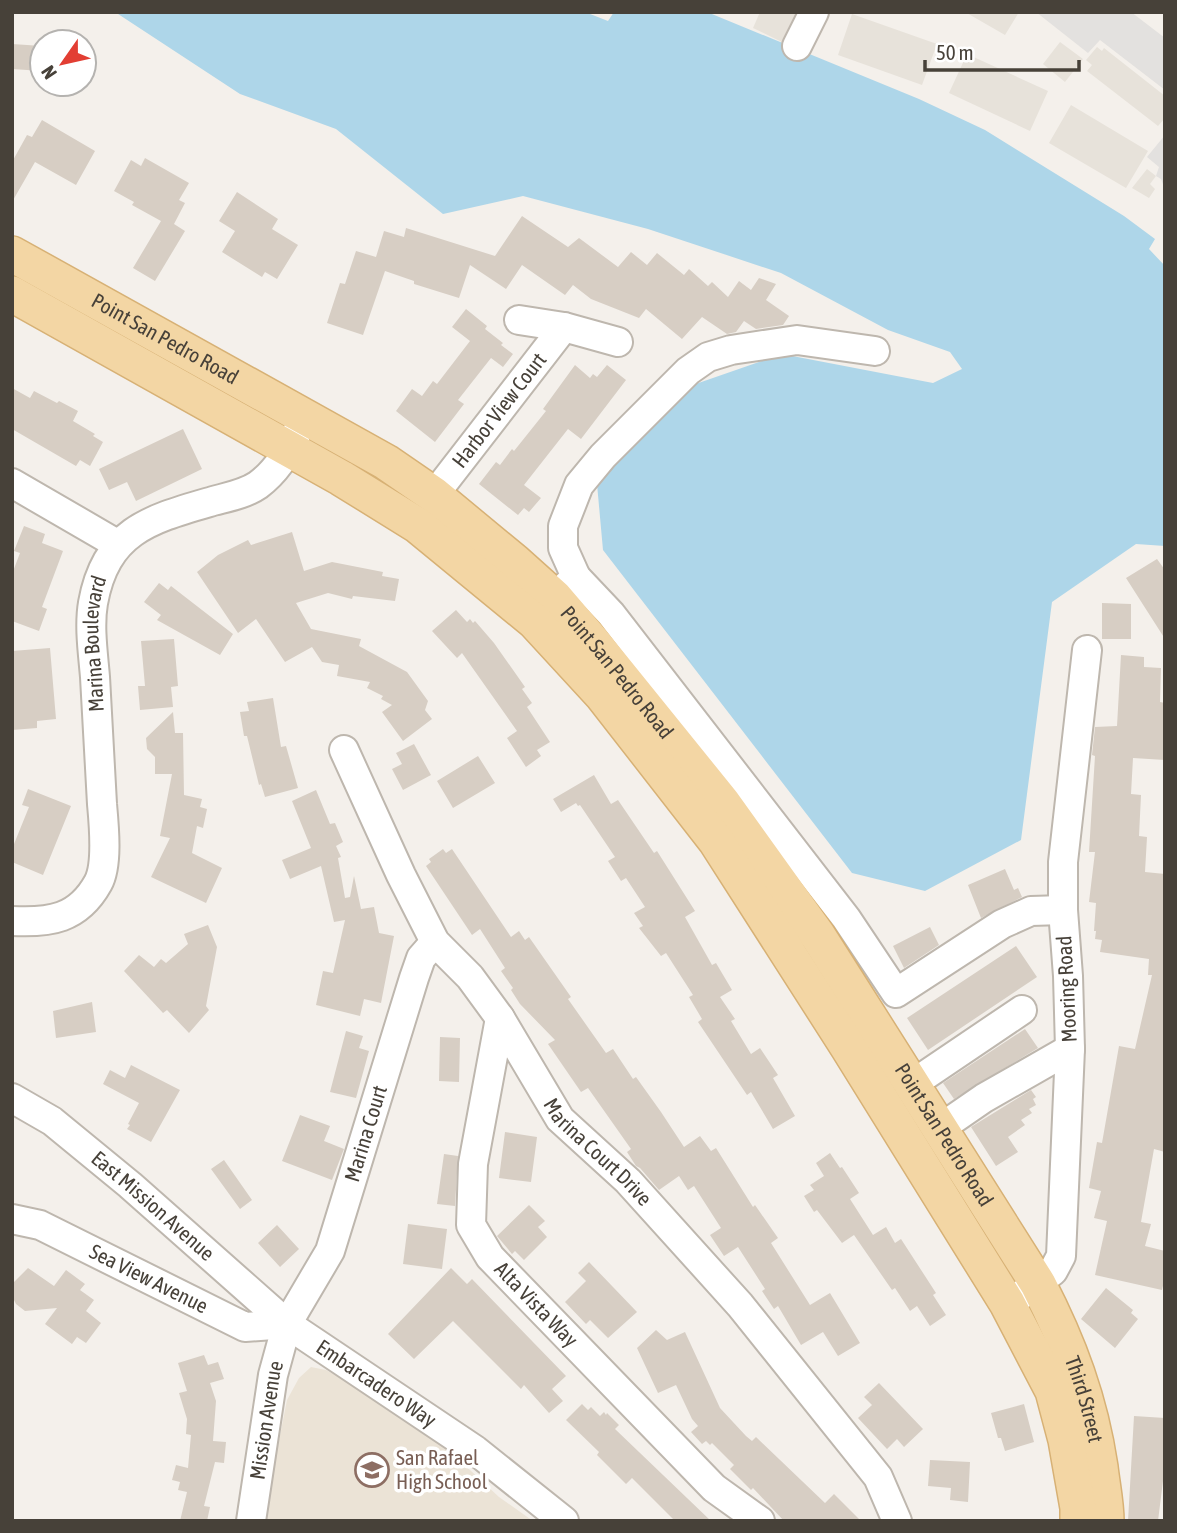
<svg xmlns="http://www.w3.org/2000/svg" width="1177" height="1533" font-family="'Asap Condensed',sans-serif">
  <rect width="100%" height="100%" fill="#f4f0eb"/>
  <!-- residential -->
  <path fill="#e7e2da" d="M760 12H804L788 45 753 28Z
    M965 12H1019L1005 35Z
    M852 14 937 44 922 85 838 55Z
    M1060 42 1083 59 1065 82 1043 64Z
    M1097 47 1102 51 1104 48 1165 96V118L1158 126 1087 71 1092 65 1086 60Z
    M967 54 1048 91 1030 131 949 93Z
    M1071 105 1148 151 1126 188 1049 143Z
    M1147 169 1156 176 1150 184 1155 189 1149 198 1132 188Z"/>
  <!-- education -->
  <path fill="#ebe3d6" d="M311 1367 326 1370 372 1395 442 1444 499 1497 533 1521H263L287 1400 299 1378Z"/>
  <!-- parking -->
  <path fill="#e3e1df" d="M1036 12H1131L1165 38V90L1100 40 1088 53Z
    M1165 135V190L1161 179 1156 176 1159 167 1147 157Z"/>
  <!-- water -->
  <path fill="#aed6e9" d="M115 12H585L608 21 614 12H707L919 99 985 130 1124 216 1155 239 1149 249 1165 266V546L1136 544 1052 602 1021 840 925 891 852 873 603 550 597 484 687 387 782 354 933 383 962 369 950 352 888 330 781 273 648 229 523 196 443 214 336 129 240 94Z"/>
  <!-- building -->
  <path fill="#d7cec4" d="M12 44 42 46V71L12 69Z
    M42 120 95 151 76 185 35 162 12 202V162L27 135 32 137Z
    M145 158 189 183 179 200 185 203 174 224 185 231 155 281 133 268 161 221 132 205 134 202 114 191 131 160 141 166Z
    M237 192 278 219 272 229 298 245 277 279 265 272 262 277 222 252 235 231 219 221Z
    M522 216 568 247 579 238 618 267 631 252 647 265 657 253 684 275 689 269 708 286 712 282 728 297 739 281 751 290 759 278 776 284 766 300 789 316 783 325 756 329 744 321 736 332 727 334 702 317 682 339 646 309 639 318 591 299 573 285 565 295 522 265 506 289 470 265 459 298 414 284V281L385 271 363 335 327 323 340 283 345 284 356 251 376 257 384 231 404 237 406 228 495 256Z
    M466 309 487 326 485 329 503 343 501 345 513 354 503 367 491 358 458 400 464 404 435 442 396 411 412 389 422 396 433 381 437 384 470 341 452 327Z
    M575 365 590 378 593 374 597 377 607 365 626 380 581 439 568 429 524 485 541 498 529 512 524 508 518 515 479 484 496 462 500 465 512 449 514 451 546 411 543 409Z
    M12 388 30 398 34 391 57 403 59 401 78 411 73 421 95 434 93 436 103 442 90 466 80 460 76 466 12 429Z
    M183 429 202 469 136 501 127 482 109 490 99 469Z
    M24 526 45 534 42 543 63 551 42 607 47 609 39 631 12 621V574L20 553 14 551Z
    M292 532 304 571 332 562 383 572 382 576 399 579 395 601 353 596 352 599 328 593 296 603 311 629 361 639 359 646 407 672 428 701 425 710 432 719 403 741 382 712 392 705 381 699 383 696 367 688 370 682 337 676 339 665 322 662 312 647 285 662 256 619 238 633 197 572 218 555 248 540 251 545Z
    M1157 559 1165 570V639L1126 578Z
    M159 583 168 590 171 586 233 634 220 655 157 620 161 615 144 602Z
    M1102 603 1131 604V639H1102Z
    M456 610 467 622 470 619 473 623 475 621 494 643 525 687 522 689 532 703 527 707 550 742 537 750 541 756 526 767 507 738 517 731 462 653 457 658 432 631Z
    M174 639 178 686 171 687 173 707 140 710 138 686H145L141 641Z
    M50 648 56 719 37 721V728L12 730V651Z
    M1121 655 1144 657V667L1161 668 1160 702 1165 703V760L1133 758 1131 794 1141 795 1139 836 1147 837 1145 872 1165 874V1152L1154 1149 1141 1222 1151 1224 1145 1246 1165 1251V1277L1162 1290 1095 1275 1107 1221 1094 1218 1101 1191 1089 1188 1097 1142 1102 1143 1119 1046 1135 1049 1152 975H1148L1149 959 1100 952 1102 940 1095 939 1096 931H1094L1096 903 1089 902 1095 852H1089L1095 756 1092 755 1095 727 1117 726Z
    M273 698 281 747 286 746 298 788 265 797 261 784 259 785 247 736H244L240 712 249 711 247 702Z
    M173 712 175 733H183L184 795 202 799 200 807 207 809 203 828 197 826 192 853 222 868 206 903 151 877 170 838 160 836 172 774H155V757L147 749 146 738Z
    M414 744 431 775 403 790 392 769 402 764 396 753Z
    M478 756 495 783 453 808 437 781Z
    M594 775 611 804 618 800 654 853 657 851 695 911 685 917 712 965 716 963 732 990 720 997 735 1019 731 1021 751 1054 760 1048 778 1075 773 1078 795 1116 773 1129 751 1092 747 1095 698 1022 702 1019 689 997 693 995 666 953 661 956 639 928 643 926 634 913 645 907 626 878 621 881 608 861 615 857 580 805 578 806 576 803 561 812 553 799Z
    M28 789 71 806 43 875 12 862V849L29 807 22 805Z
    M316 790 330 824 335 823 343 842 336 846 341 857 338 858 345 898 350 897 354 876 361 909 374 907 379 933 394 936 381 1003 364 999 360 1016 316 1005 323 971 333 973 345 920 334 922 321 866 290 879 282 860 311 848 292 801Z
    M443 849 446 853 452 849 511 937 519 931 525 940 529 937 571 997 568 999 606 1053 613 1049 633 1079 636 1077 661 1112 684 1147 700 1136 711 1151 716 1148 753 1207 755 1205 778 1238 771 1243 810 1305 830 1293 860 1343 838 1356 823 1332 801 1345 778 1306 774 1309 762 1291 765 1289 738 1247 724 1256 710 1235 721 1228 694 1186 688 1190 679 1176 659 1190 640 1168 636 1166 627 1152 631 1149 588 1088 581 1092 548 1044 555 1040 520 1004 511 990 513 988 501 971 505 968 480 929 472 935 426 866 431 862 429 859Z
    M1005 869 1014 890 1018 888 1022 897 981 918 968 885Z
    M208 925 217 947 206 1006 209 1010 189 1033 167 1010 163 1013 124 971 139 955 154 967 161 959 166 963 188 944 184 934Z
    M930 927 939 945 904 968 893 946Z
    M1016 946 1037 977 928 1050 907 1018Z
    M92 1002 96 1032 56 1038 53 1011Z
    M1025 1029 1038 1048 954 1099 943 1083Z
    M346 1031 363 1036 359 1048 369 1051 356 1098 330 1092Z
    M440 1037 460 1038 459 1082 439 1081Z
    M131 1065 180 1090 151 1142 127 1129 130 1125 128 1124 139 1103 103 1084 110 1070 125 1078Z
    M1031 1090 1036 1097 1033 1099 1036 1105 1029 1109 1032 1113 1021 1120 1025 1125 1008 1137 1018 1152 996 1166 971 1127Z
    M300 1115 330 1126 324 1141 344 1149 332 1180 282 1161Z
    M505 1132 537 1137 531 1182 499 1178Z
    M830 1153 840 1168 842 1167 859 1193 850 1199 873 1235 886 1227 895 1243 901 1239 936 1293 933 1295 946 1315 930 1326 917 1306 910 1311 895 1288 892 1290 854 1235 842 1243 817 1210 814 1212 804 1196 814 1190 810 1185 824 1176 816 1163Z
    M444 1154 458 1156 455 1206 437 1204Z
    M224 1160 252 1200 240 1209 211 1169Z
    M529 1205 545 1221 538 1227 547 1237 524 1260 515 1251 512 1254 497 1236Z
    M408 1224 447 1229 442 1269 403 1264Z
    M277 1225 299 1249 280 1267 258 1243Z
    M589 1262 637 1312 608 1338 590 1320 586 1324 565 1302 586 1281 578 1273Z
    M28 1268 54 1286 66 1270 85 1284 80 1290 94 1300 86 1311 101 1323 86 1343 77 1337 72 1344 45 1324 57 1308 25 1311 16 1304 12 1296V1284Z
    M451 1268 467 1284 472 1279 566 1376 552 1389 563 1401 549 1413 524 1385 521 1389 453 1321 414 1359 388 1334Z
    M1106 1288 1133 1310 1131 1313 1138 1319 1115 1348 1081 1319Z
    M656 1330 667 1340 685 1332 720 1408 746 1436 752 1441 756 1437 825 1503 834 1494 861 1521H784L753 1488 751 1490 730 1469 734 1465 712 1443 710 1445 706 1441 702 1444 691 1432 698 1426 692 1419 676 1385 658 1393 637 1348Z
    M204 1355 208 1365 218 1362 224 1379 210 1383 216 1401 213 1441 226 1442 224 1463 215 1462 204 1506 210 1507 207 1521H180L187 1492 178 1490 180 1482 172 1480 176 1465 188 1468 191 1435 186 1434 187 1419 179 1393 187 1391 178 1363Z
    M879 1383 923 1429 904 1447 897 1439 887 1449 858 1418 872 1405 864 1397Z
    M582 1404 588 1410 591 1407 600 1416 604 1412 606 1415 607 1413 619 1425 615 1429 711 1521H675L632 1478 626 1484 597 1455 599 1452 566 1420Z
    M1024 1404 1034 1442 1005 1451 1001 1438H998L991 1413Z
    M1134 1416 1165 1418 1163 1481 1158 1521H1128Z
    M930 1460 970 1462 968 1502 950 1500 951 1488 928 1486Z"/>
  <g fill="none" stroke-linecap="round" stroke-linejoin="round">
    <!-- minor casing -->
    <g stroke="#beb7ae" stroke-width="32">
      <g id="minor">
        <path d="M797 46 814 12"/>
        <path d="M519 320 564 327 618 342"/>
        <path d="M12 483 117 544"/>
        <path id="s1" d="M434 495 564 327"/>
        <path d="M576 577 611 614 846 918 896 993 1002 924 1031 911 1063 910"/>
        <path d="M564 588 576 577 563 548V526L579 485 603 456 688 371 708 357 731 350 797 340 875 351"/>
        <path id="s2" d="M344 750 401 875 435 942 470 977 500 1018 560 1119 628 1181 740 1305 878 1477 897 1521"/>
        <path id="s3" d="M12 921C50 923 78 919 98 883 108 865 104 826 102 804 100 762 97 719 95 677 93 653 89 626 93 603 106 530 151 519 213 501 228 497 245 494 258 485 277 471 289 451 298 430"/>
        <path id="s4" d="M500 1018 473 1164 471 1225 490 1257 714 1488 760 1521"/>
        <path d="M911 1085 1022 1010"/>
        <path id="s5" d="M12 1098 52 1121 130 1185 287 1324 475 1450 564 1521"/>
        <path d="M939 1129 984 1098 1070 1049"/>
        <path id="s6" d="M12 1219 40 1225 245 1327 287 1324"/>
        <path d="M1021 1295 1053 1271 1061 1256 1070 1049 1068 976 1063 910V862L1087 650"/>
        <path id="s7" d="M251 1521 273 1375 287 1324 330 1251 414 978 421 958 435 942"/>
      </g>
    </g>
    <!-- major casing -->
    <g stroke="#d7b175" stroke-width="38">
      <g id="major">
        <path id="s8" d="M12 254 386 462 434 495 515 562 554 597 596 646 722 802 818 936 1038 1284C1069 1344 1090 1400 1100 1467 1102 1485 1106 1503 1106 1521"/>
        <path d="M12 294 341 478 417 525 534 621 603 696 716 841 848 1047 1007 1303 1053 1391 1066 1440 1078 1508V1521"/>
      </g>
    </g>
    <!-- minor -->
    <use href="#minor" stroke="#fff" stroke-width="28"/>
    <!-- major -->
    <use href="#major" stroke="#f3d6a4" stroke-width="35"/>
  </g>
  <!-- icons -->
  <defs>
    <g id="school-ring" transform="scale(1.75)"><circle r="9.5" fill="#fff" stroke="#8d6e63" stroke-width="1.5"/><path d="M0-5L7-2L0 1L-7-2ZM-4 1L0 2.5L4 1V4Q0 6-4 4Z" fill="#8d6e63"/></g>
  </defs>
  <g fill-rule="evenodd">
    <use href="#school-ring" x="372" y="1470"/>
  </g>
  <g text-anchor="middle" stroke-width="7" stroke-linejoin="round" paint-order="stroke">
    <!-- street labels -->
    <g font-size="21" fill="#474139" stroke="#fff">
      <text dy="7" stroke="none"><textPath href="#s8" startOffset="175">Point San Pedro Road</textPath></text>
      <text dy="7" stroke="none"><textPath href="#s1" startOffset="107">Harbor View Court</textPath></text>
      <text dy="7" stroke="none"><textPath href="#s3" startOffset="341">Marina Boulevard</textPath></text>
      <text dy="7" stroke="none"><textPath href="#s8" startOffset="742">Point San Pedro Road</textPath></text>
      <text transform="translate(1067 989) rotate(-93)" y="7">Mooring Road</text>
      <text dy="7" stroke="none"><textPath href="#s7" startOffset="408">Marina Court</textPath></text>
      <text dy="7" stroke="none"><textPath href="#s8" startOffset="1309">Point San Pedro Road</textPath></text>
      <text dy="7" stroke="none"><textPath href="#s2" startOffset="480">Marina Court Drive</textPath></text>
      <text dy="7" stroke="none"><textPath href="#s5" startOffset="178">East Mission Avenue</textPath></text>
      <text dy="7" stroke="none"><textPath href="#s6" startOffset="150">Sea View Avenue</textPath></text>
      <text dy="7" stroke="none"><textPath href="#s4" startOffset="313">Alta Vista Way</textPath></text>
      <text dy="7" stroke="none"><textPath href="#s5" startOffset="464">Embarcadero Way</textPath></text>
      <text dy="7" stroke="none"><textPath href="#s8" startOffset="1610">Third Street</textPath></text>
      <text dy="7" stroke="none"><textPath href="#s7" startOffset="102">Mission Avenue</textPath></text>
    </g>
    <!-- education labels -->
    <g font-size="21" fill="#785e54" stroke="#fff" text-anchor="start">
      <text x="396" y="1465">San Rafael<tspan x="396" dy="24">High School</tspan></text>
    </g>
  </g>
  <!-- border -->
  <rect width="1177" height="1533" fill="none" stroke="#474139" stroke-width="28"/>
  <!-- north arrow -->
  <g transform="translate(63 63) rotate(236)"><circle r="33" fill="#ffffff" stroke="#b5b3b0" stroke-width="2"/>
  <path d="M0-5L12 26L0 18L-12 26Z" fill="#e23e33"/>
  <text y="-10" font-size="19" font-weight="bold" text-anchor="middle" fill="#474139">N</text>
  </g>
  <!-- scale -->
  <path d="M925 60v10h154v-10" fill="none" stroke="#474139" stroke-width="3.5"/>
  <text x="936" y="60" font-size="21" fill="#474139" stroke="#ffffff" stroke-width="5" paint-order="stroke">50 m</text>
</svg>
